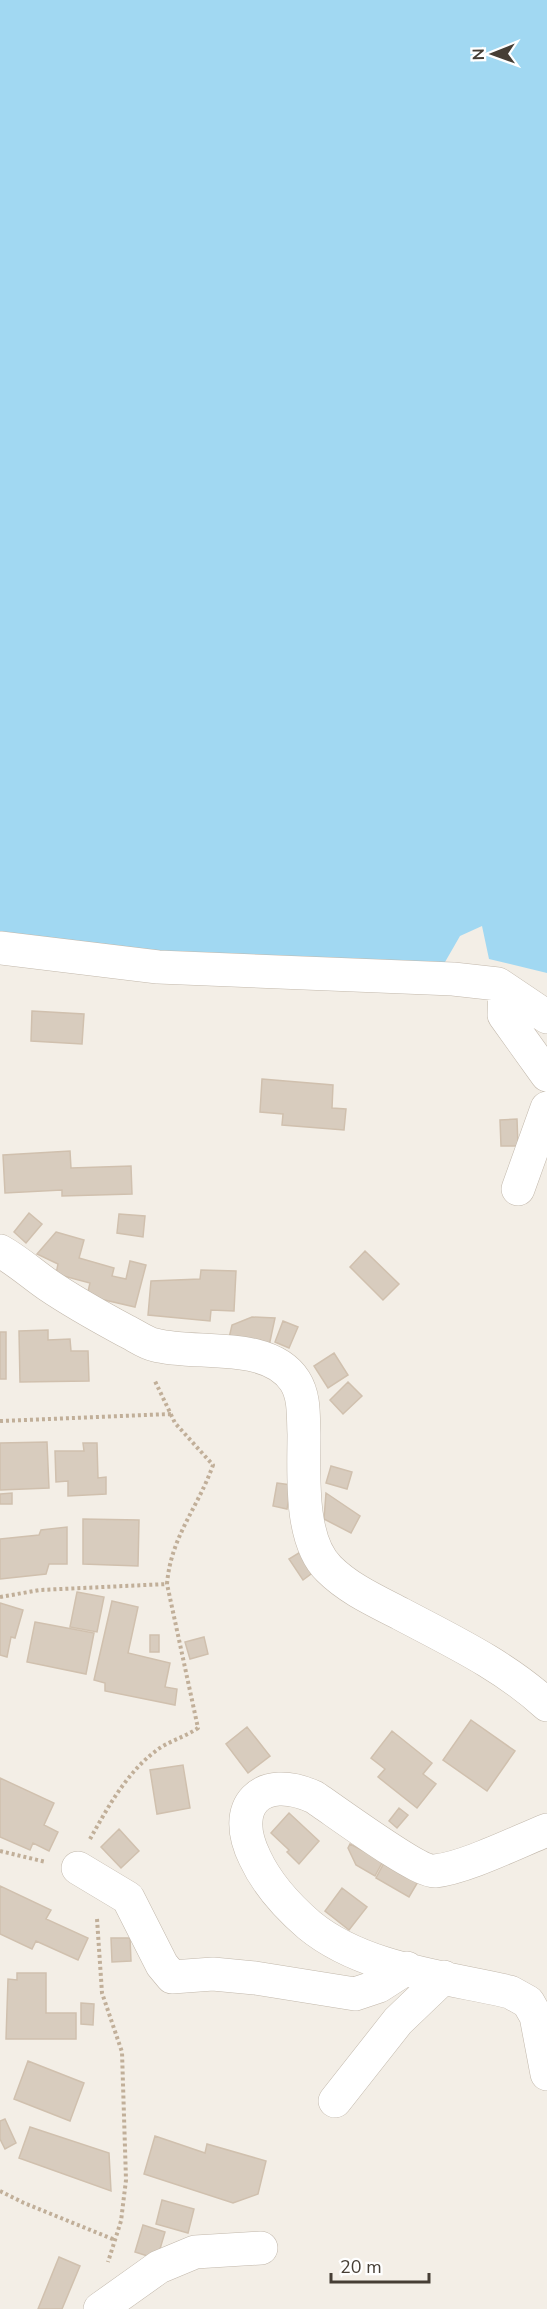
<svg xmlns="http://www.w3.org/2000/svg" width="547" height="2309" font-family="'Nunito Sans',sans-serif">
  <rect width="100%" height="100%" fill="#f3eee6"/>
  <!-- water -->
  <path fill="#a1d8f2" d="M0 0H547V973L489 959 482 926 460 936 441 969H315L0 934Z"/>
  <!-- building -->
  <path fill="#d8ccbe" stroke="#d0c0ae" stroke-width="1.5" d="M32 1011 84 1014 82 1044 31 1041Z
    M262 1079 333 1085 332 1108 346 1109 344 1130 282 1125 283 1114 260 1112Z
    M517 1119 518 1146H501L500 1120Z
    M70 1151 71 1168 131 1166 132 1194 62 1196V1190L5 1193 3 1155Z
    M29 1213 42 1224 26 1243 14 1232Z
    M119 1214 145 1216 143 1237 117 1233Z
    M56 1232 84 1240 79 1258 114 1268 112 1276 126 1279 130 1261 146 1265 135 1307 87 1296 90 1283 56 1274 58 1264 37 1254Z
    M365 1251 399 1284 383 1300 350 1267Z
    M201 1270 236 1271 234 1311 211 1310 210 1321 148 1315 151 1281 200 1279Z
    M252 1317 275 1318 269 1346 229 1338 232 1325Z
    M283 1321 298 1327 289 1348 275 1342Z
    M48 1330V1340L70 1339 71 1351H88L89 1381 20 1382 19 1331Z
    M0 1332H6V1379H0Z
    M334 1353 348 1375 328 1388 314 1366Z
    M348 1382 362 1396 343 1414 330 1400Z
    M47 1442 49 1488 0 1490V1443Z
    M83 1443H97L98 1478 106 1477V1494L68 1496V1481L56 1482 55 1451H84Z
    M331 1466 352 1472 347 1489 326 1483Z
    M277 1483 291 1485 287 1509 273 1506Z
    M12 1493V1504H0V1494Z
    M326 1493 360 1516 351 1533 324 1519Z
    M83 1519 139 1520 138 1566 83 1564Z
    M67 1527V1564H49L46 1574 0 1579V1539L39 1535 41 1530Z
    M302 1551 315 1571 303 1580 289 1559Z
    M77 1592 104 1597 97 1632 70 1627Z
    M112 1601 138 1607 128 1653 170 1663 165 1687 177 1689 175 1705 105 1691V1683L94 1680Z
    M0 1603 23 1610 15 1638 11 1637 7 1657 0 1655Z
    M35 1622 94 1633 86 1674 27 1662Z
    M150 1635H159V1652H150Z
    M204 1637 208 1654 190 1659 185 1642Z
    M471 1720 515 1751 487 1791 443 1760Z
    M247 1727 270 1756 248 1773 226 1744Z
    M392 1731 432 1763 423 1774 436 1784 417 1808 378 1777 385 1769 371 1758Z
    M183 1765 190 1808 157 1814 150 1770Z
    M0 1778 54 1803 44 1825 58 1832 49 1851 33 1843 30 1850 0 1837Z
    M399 1808 408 1815 397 1828 389 1821Z
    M289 1813 319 1841 299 1864 287 1852 289 1850 271 1833Z
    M119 1829 139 1851 121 1868 101 1847Z
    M350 1844 383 1861 375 1876 356 1865 348 1848Z
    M385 1861 419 1880 409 1897 376 1878Z
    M0 1886 51 1910 46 1919 88 1938 78 1960 36 1941 32 1949 0 1934Z
    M342 1888 367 1907 349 1930 325 1911Z
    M111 1938H130L131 1961 112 1962Z
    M17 1973H46V2013H76V2039H6L8 1979 17 1980Z
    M81 2003 94 2004 93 2025 81 2024Z
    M28 2061 84 2083 70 2121 14 2099Z
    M5 2119 16 2143 5 2149 0 2139V2121Z
    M30 2127 109 2153 111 2191 19 2158Z
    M155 2136 205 2153 207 2144 266 2161 258 2194 233 2203 144 2174Z
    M162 2200 194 2209 188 2233 156 2224Z
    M143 2225 165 2232 157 2259 135 2252Z
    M59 2257 80 2266 62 2309H38Z"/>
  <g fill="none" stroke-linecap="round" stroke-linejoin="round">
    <!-- minor casing -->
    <g stroke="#c2b8ab" stroke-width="34">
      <path id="minor" d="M0 948 158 967 453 979 498 984 547 1017
        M505 989 504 1015 547 1075
        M518 1189 547 1108
        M0 1251C18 1261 32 1274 48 1285 73 1302 100 1317 126 1331 135 1335 145 1343 155 1345 196 1356 269 1340 295 1381 305 1397 303 1416 304 1434 304 1473 299 1540 329 1569 349 1589 376 1601 401 1614 452 1641 505 1666 547 1705
        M547 1830C517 1842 465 1868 435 1871 417 1872 334 1810 314 1797 261 1773 229 1806 255 1858 267 1884 287 1906 309 1925 362 1969 445 1977 510 1992L528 2002 536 2016 547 2074
        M78 1868 128 1898 162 1965 172 1977 213 1974 255 1978 355 1994 379 1986 407 1968
        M335 2101 398 2021 444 1977
        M100 2309 159 2267 195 2252 261 2248"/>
    </g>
    <!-- path -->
    <path stroke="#c1af99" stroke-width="4" stroke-dasharray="3 3" stroke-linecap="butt" d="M0 1421 171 1414
      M0 1597 40 1590 167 1584
      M90 1839C108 1807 127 1772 157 1750 169 1741 185 1737 198 1728L167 1584C171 1536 198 1508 213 1465L175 1423 154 1379
      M0 1851 46 1862
      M97 1919 102 1993 122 2052 126 2180 121 2221 108 2262
      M0 2191 24 2203 115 2240"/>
    <!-- minor -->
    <use href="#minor" stroke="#fff" stroke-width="33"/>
  </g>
  <!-- north arrow -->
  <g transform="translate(493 54) rotate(269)" stroke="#ffffff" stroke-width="4.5" paint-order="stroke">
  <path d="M0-4.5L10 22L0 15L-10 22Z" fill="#463e35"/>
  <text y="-9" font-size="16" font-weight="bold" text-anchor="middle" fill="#463e35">N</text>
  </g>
  <!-- scale -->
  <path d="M331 2273v9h98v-9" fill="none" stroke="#463e35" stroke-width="3"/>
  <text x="340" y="2273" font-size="18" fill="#463e35" stroke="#ffffff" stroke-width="4.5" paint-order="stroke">20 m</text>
</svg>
